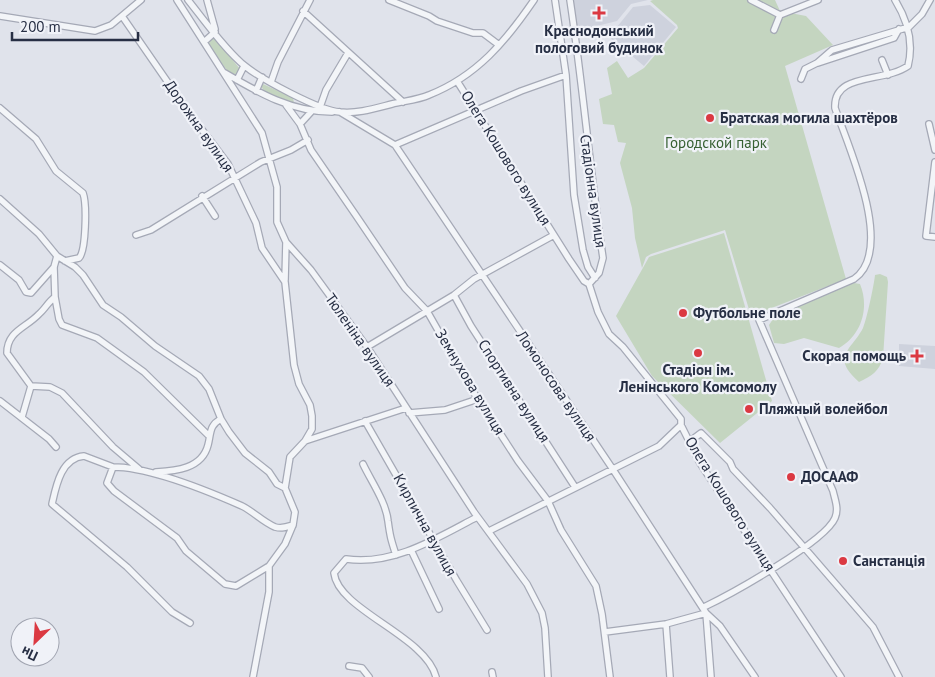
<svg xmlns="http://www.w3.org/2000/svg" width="935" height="677" font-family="'PT Sans',sans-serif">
  <rect width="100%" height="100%" fill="#e0e3eb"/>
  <!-- built -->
  <path fill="#ced2dd" d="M573 0H648L631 4 617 21 577 31Z
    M650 5 676 27 644 66 609 37 633 7Z
    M899 344 935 346V369L899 366Z"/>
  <!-- green -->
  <path fill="#c4d5c0" d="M653 0H775L780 11 806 16 833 45 785 66 846 279 751 316 725 230 651 254 646 257 642 268 635 238 632 208 620 163 626 143 618 142 614 125 603 124 599 99 612 94 607 68 617 61 628 78 644 68 678 28 677 25 650 1Z
    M213 36 240 69 236 76 228 72 208 45Z
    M263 84 293 98 294 103C284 100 266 97 261 86Z
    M724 233 772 401 720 443 652 376 616 316 649 257Z
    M880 274 887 277 888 282 883 358C879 371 872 376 859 382 830 356 851 351 863 328 867 318 874 285 875 275Z
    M854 283 860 284C870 308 861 336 839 348L804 338 784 344 774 343 769 325 775 316Z"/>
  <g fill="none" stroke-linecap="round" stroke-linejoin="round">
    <!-- minor casing -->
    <g stroke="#a5a9b6" stroke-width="8">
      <path id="minor" d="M177 0 262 133 277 187V222L286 242 311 270 367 347 474 512 527 584 542 613 545 628 548 677
        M188 0C204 20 226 51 245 66 261 79 320 111 340 112 357 114 376 108 392 104 404 101 418 100 429 95 477 76 506 41 534 0
        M207 0 215 29
        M389 0 429 16 437 21 473 33H483L499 45
        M555 0 566 75 574 195 583 250 588 267 595 278
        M751 0 780 15 774 30
        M303 11 403 102
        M780 15 818 0
        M0 16 95 31 111 25 141 0
        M122 16 187 110 228 164 256 223 262 248 285 282 294 365 299 384 310 405 312 416V429L305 441
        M204 42 215 32
        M882 60 888 75
        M818 63 894 38 899 29
        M225 73C259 93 292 112 332 112
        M801 79 805 69 817 63 832 50 909 27 922 14 930 0
        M237 80 244 66
        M457 81 569 259 584 281 589 284 599 273 603 258C590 172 583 86 570 0
        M271 82 278 62 310 0
        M256 91 262 77
        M286 105 300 124 311 150 357 217 405 288 427 311 472 390 518 461 548 501 561 530 596 586 602 614 610 677
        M320 107 326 90 348 53
        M0 108 36 139 56 171 83 193C87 204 86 251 79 258L65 261
        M340 112 395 145 612 468 706 613 720 626 755 677
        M300 124 311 112
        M929 124 935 150
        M395 145 521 91 566 75
        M935 162 926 236 935 237
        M202 196 215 216
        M0 199 39 234 57 256 75 267 83 275 103 305 121 317 155 346 199 376 209 389 221 419 229 432 245 453 269 472 277 484 285 488
        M136 235 151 230 261 162 291 150 308 140
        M0 265 19 280 26 292 31 293 54 267
        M285 280 286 242
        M589 284 598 312 609 334 623 347 681 419V425L700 463 841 677
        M454 295 471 326 575 487
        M55 297 59 319 62 325 97 338 144 372 208 435
        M367 347 454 295 474 279 554 235
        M31 386 50 387 62 393 113 447 139 469
        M0 401 49 439 56 447
        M409 413 445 410 478 399
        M22 417 31 386 7 353C7 331 26 328 39 314 45 309 48 302 55 297L54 267 57 256
        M365 421 457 581 487 630
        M689 442 701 433 730 462 733 469 770 508 873 627 899 677
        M363 464C371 481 386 502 388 521 390 536 391 540 396 555
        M113 467C150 467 208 491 242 506 254 512 263 522 275 527 282 529 287 527 293 525
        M156 472C175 471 202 469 208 445 211 434 209 425 221 419
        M489 531 659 446 681 425
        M411 550 439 609
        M704 607C731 594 825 542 835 518 839 509 835 500 833 491L759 320 854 279C896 250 848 146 835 108 833 72 884 83 908 66 914 42 908 21 895 0
        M190 623 172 612 127 567 52 504C56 486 61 458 84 456L113 467 107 483 114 491 177 538 186 551 225 584 236 586 269 566
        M666 624 670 677
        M605 632 666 624 706 613 711 677
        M349 666 362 668 369 677
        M492 672 493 677
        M253 677 269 592V566L285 544 293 525 295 512 285 488 290 457 305 441 406 408
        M436 677C426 636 338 610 334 573L346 559C393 566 437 538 477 517"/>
    </g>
    <!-- minor -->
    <use href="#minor" stroke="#f3f5f8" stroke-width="5.5"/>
  </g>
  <!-- markers -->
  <g fill="#db3942" stroke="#f0f2f8" stroke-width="2">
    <path d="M596.5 5.5h5v5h5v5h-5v5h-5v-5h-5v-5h5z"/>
    <circle cx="710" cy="118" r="5"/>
    <circle cx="683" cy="313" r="5"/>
    <circle cx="698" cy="353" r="5"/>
    <path d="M914.5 348.5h5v5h5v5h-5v5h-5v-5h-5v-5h5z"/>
    <circle cx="749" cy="409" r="5"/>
    <circle cx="791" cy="477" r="5"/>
    <circle cx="843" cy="561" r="5"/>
  </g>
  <g text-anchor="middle" stroke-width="4.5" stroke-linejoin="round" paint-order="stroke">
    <!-- poi labels -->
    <g font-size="15" font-weight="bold" fill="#272f44" stroke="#f0f2f8" text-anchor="start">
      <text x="599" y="36" text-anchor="middle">Краснодонський<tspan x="599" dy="17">пологовий будинок</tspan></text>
      <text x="720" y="123">Братская могила шахтёров</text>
      <text x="693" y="318">Футбольне поле</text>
      <text x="906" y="361" text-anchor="end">Скорая помощь</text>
      <text x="698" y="375" text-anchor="middle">Стадіон ім.<tspan x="698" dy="17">Ленінського Комсомолу</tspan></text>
      <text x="759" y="414">Пляжный волейбол</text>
      <text x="801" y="482">ДОСААФ</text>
      <text x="853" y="566">Санстанція</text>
    </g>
    <!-- street labels -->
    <g font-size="15" fill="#272f44" stroke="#f0f2f8">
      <text transform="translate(199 126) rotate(55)" y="5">Дорожна вулиця</text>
      <text transform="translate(506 158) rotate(58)" y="5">Олега Кошового вулиця</text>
      <text transform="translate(593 191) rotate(82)" y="5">Стадіонна вулиця</text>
      <text transform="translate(360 340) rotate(55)" y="5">Тюленіна вулиця</text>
      <text transform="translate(470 382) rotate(59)" y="5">Земнухова вулиця</text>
      <text transform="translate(556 386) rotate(56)" y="5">Ломоносова вулиця</text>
      <text transform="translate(514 391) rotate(57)" y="5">Спортивна вулиця</text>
      <text transform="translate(730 504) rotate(58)" y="5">Олега Кошового вулиця</text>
      <text transform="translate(425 525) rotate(61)" y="5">Кирпична вулиця</text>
    </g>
    <!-- park labels -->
    <g font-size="15" fill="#376133" stroke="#f0f2f8">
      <text x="716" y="148">Городской парк</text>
    </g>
  </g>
  <!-- north arrow -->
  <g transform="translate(35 642) rotate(205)"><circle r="24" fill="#f0f2f8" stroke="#a0a4b0"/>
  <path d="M0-4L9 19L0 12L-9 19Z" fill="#db3942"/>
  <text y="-8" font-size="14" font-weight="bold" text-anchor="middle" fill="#272f44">Пн</text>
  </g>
  <!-- scale -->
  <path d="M12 32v8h126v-8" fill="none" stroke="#272f44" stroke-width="2.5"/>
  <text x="20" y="32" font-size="15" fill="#272f44" stroke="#f0f2f8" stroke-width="4" paint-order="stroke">200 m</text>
</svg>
